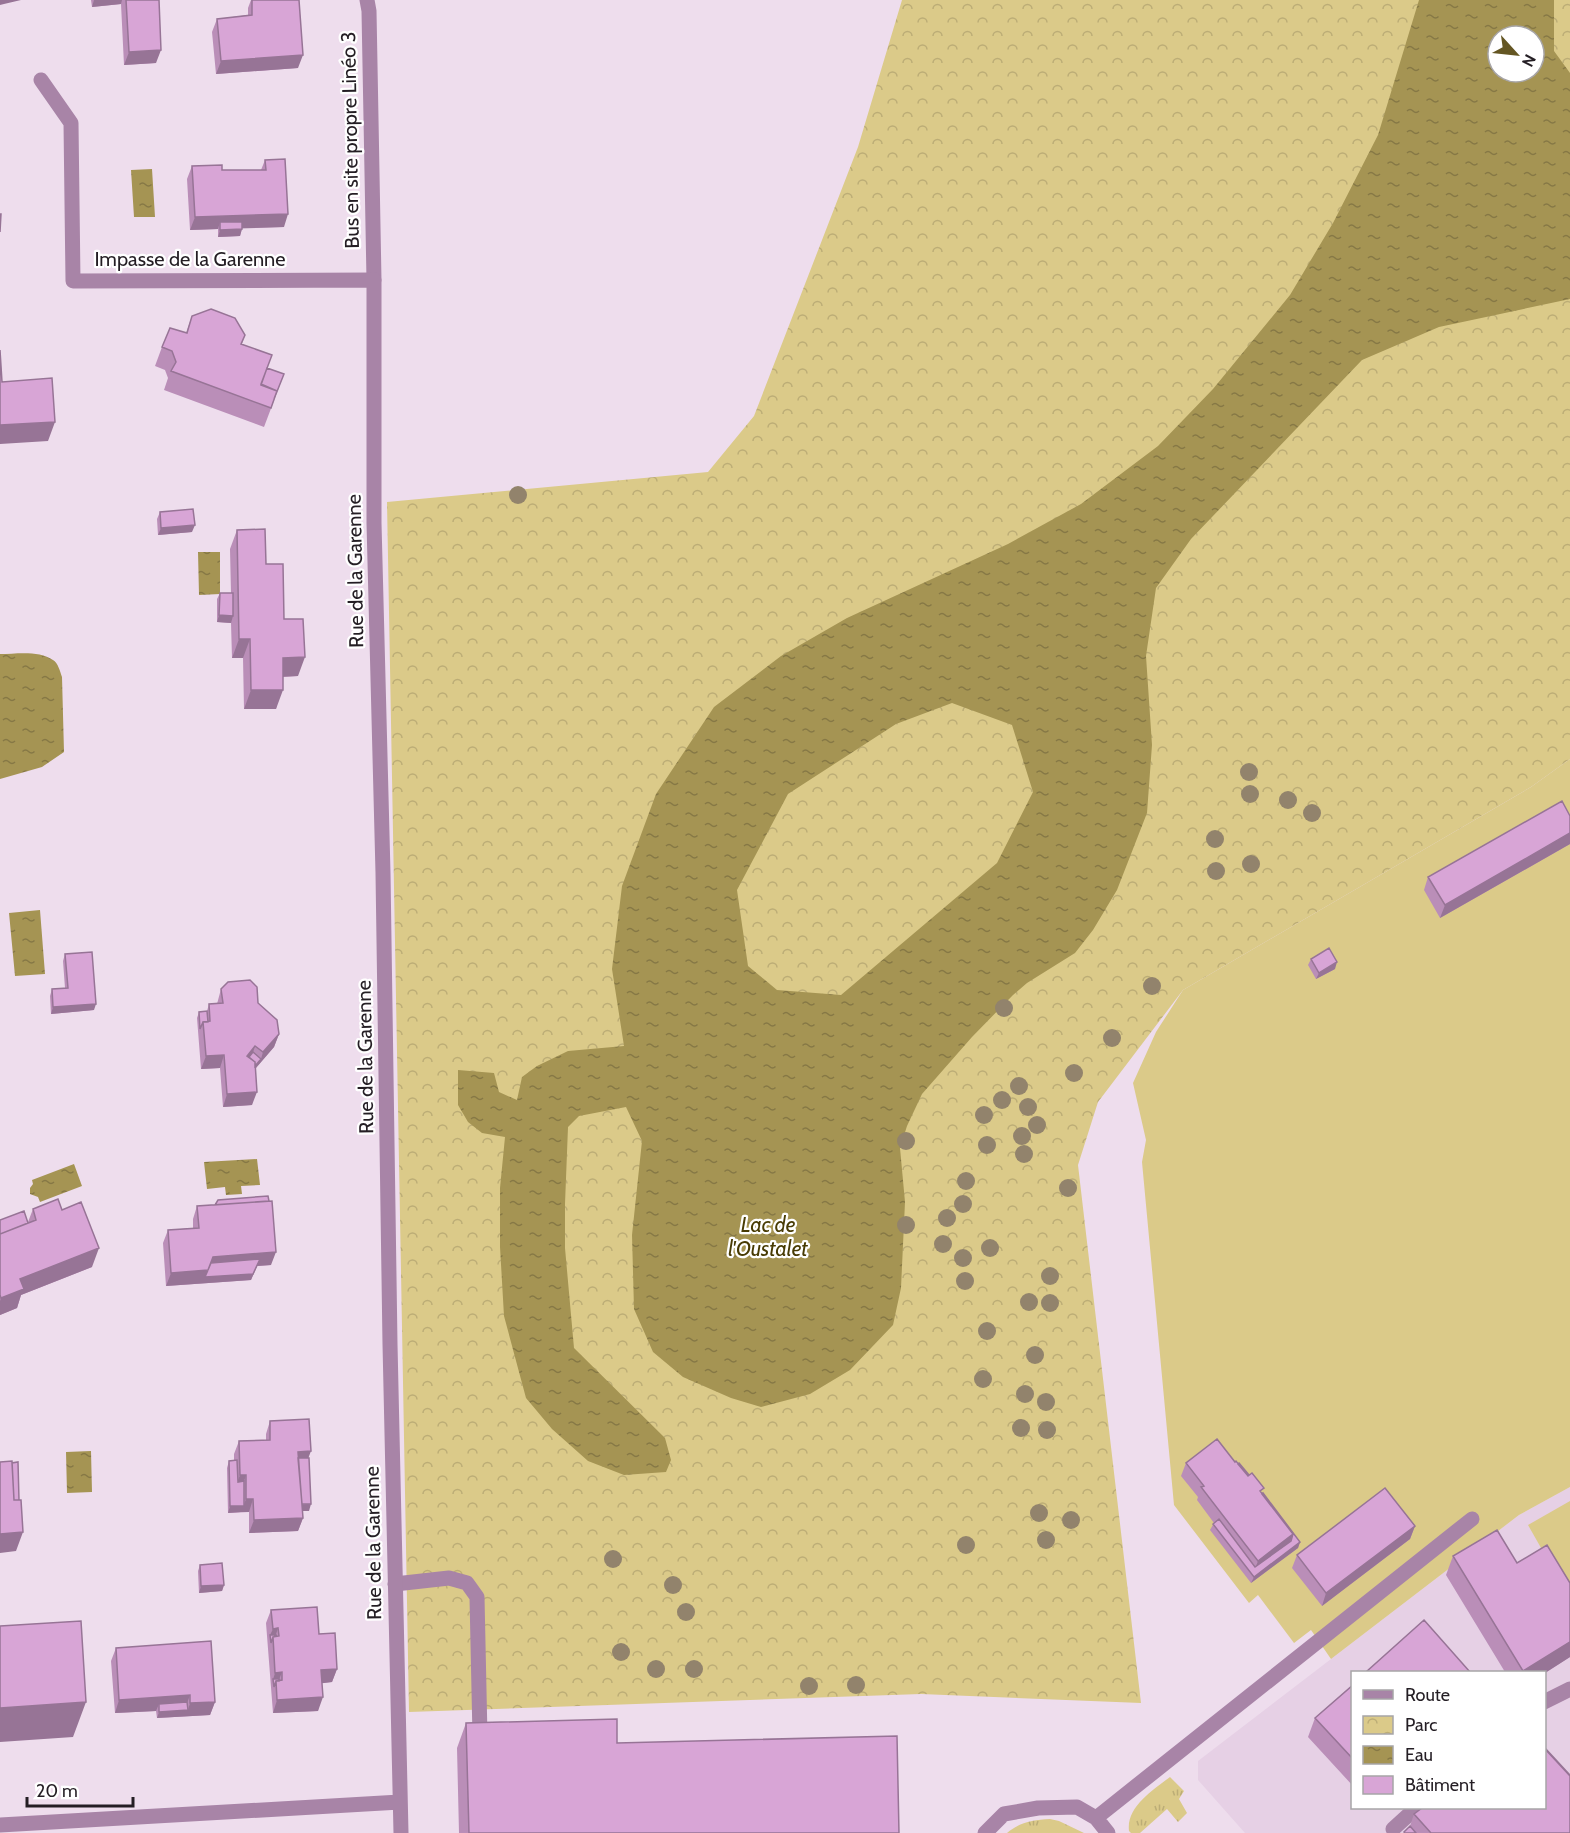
<svg xmlns="http://www.w3.org/2000/svg" width="1570" height="1833" font-family="Cabin,sans-serif">
  <defs>
    <pattern id="grass-tufts" width="24" height="20" patternUnits="userSpaceOnUse" patternTransform="scale(1.5)"><rect width="24" height="20" fill="#dbca89"/><path d="M3 7l-1-3M5 7V3M7 7l1-3M15 17l-1-3M17 17v-4M19 17l1-3" fill="none" stroke="#bcad76"/></pattern>
    <pattern id="park-crowns" width="20" height="18" patternUnits="userSpaceOnUse" patternTransform="scale(1.5)"><rect width="20" height="18" fill="#dbca89"/><path d="M2 6a3 3 0 1 1 6 0M12 15a3 3 0 1 1 6 0" fill="none" stroke="#bcad76"/></pattern>
    <pattern id="water-ripples" width="26" height="14" patternUnits="userSpaceOnUse" patternTransform="scale(1.5)"><rect width="26" height="14" fill="#a59453"/><path d="M2 4q2-2 4 0t4 0M15 11q2-2 4 0t4 0" fill="none" stroke="#867845"/></pattern>
  </defs>
  <rect width="100%" height="100%" fill="#eedded"/>
  <!-- built -->
  <path fill="#e6d0e5" d="M1570 1487V1811L1545 1783 1544 1672H1352V1808H1455L1412 1833H1245L1198 1780V1761L1519 1515Z"/>
  <!-- grass -->
  <path fill="url(#grass-tufts)" d="M1170 1777 1184 1791 1179 1799 1187 1813 1178 1822 1167 1809 1140 1833H1131L1129 1831C1126 1807 1153 1790 1170 1777Z
    M1050 1819 1059 1821 1084 1833H1007C1020 1822 1033 1820 1050 1819Z"/>
  <!-- park -->
  <path fill="url(#park-crowns)" fill-rule="evenodd" d="M902 0H1570V759L1531 787 1183 990 1098 1102 1078 1165 1141 1703 921 1694 409 1712 387 502 708 472 754 416 858 147ZM1498 36H1534V72H1498Z"/>
  <!-- garden -->
  <path fill="#dbca89" d="M1570 759V1487L1519 1515 1331 1659 1311 1630 1294 1643 1258 1595 1249 1603 1174 1505 1142 1162 1146 1140 1133 1083 1156 1032 1183 990 1531 787Z
    M1570 1501V1599L1528 1525Z"/>
  <!-- water -->
  <path fill="url(#water-ripples)" fill-rule="evenodd" d="M1419 0H1554V51L1570 73V299L1439 327 1362 360 1191 539 1156 588 1146 656 1152 745 1147 813 1117 890 1093 930 1075 953 1027 983 1013 995 972 1037 922 1094 907 1126 900 1148 905 1202 901 1288 893 1325 850 1370 810 1394 761 1407 731 1398 683 1377 653 1352 634 1309 632 1235 642 1141 626 1107 579 1116 568 1127 565 1204V1248L574 1348 665 1438 671 1460 666 1472 624 1475 588 1461 552 1429 526 1398 504 1316 500 1247V1188L505 1137 482 1133 468 1122 458 1105V1070L494 1073 499 1092 517 1100 522 1077 537 1066 568 1051 624 1046 612 969 622 886 656 794 714 707 781 656 847 618 1008 544 1081 504 1158 446 1213 389 1290 295 1333 223 1378 135ZM1498 36H1534V72H1498ZM952 703 1012 725 1033 792 997 863 841 995 777 990 748 966 737 890 788 794 896 724Z
    M152 169 155 217H134L131 170Z
    M198 552H220V594L199 595Z
    M0 654C16 654 39 650 53 660 58 663 60 671 62 677L64 752 42 767 0 779Z
    M40 910 45 974 15 976 9 913Z
    M257 1159 260 1185 241 1186 242 1194 226 1195 225 1187 207 1189 204 1162Z
    M74 1164 82 1186 40 1202 38 1197 30 1194V1188L33 1184 32 1180Z
    M91 1451 92 1492 67 1493 66 1452Z"/>
  <g fill="none" stroke-linecap="round" stroke-linejoin="round">
    <!-- lane -->
    <path stroke="#a884a7" stroke-width="15" d="M367 0 369 11 374 280
      M395 1584 449 1578 467 1583 477 1597 480 1737
      M1544 1702 1570 1689
      M1096 1818 1472 1519
      M1393 1829 1416 1808
      M985 1833 1004 1814 1038 1808 1077 1807 1096 1818 1108 1833"/>
    <!-- street -->
    <path stroke="#a884a7" stroke-width="15" d="M41 80 71 123 73 281 374 280V523L383 873 390 1344 401 1833
      M0 1825 400 1802"/>
  </g>
  <!-- trees -->
  <g fill="#92836c">
    <circle cx="518" cy="495" r="9"/>
    <circle cx="1249" cy="772" r="9"/>
    <circle cx="1250" cy="794" r="9"/>
    <circle cx="1288" cy="800" r="9"/>
    <circle cx="1312" cy="813" r="9"/>
    <circle cx="1215" cy="839" r="9"/>
    <circle cx="1251" cy="864" r="9"/>
    <circle cx="1216" cy="871" r="9"/>
    <circle cx="1152" cy="986" r="9"/>
    <circle cx="1004" cy="1008" r="9"/>
    <circle cx="1112" cy="1038" r="9"/>
    <circle cx="1074" cy="1073" r="9"/>
    <circle cx="1019" cy="1086" r="9"/>
    <circle cx="1002" cy="1100" r="9"/>
    <circle cx="1028" cy="1107" r="9"/>
    <circle cx="984" cy="1115" r="9"/>
    <circle cx="1037" cy="1125" r="9"/>
    <circle cx="1022" cy="1136" r="9"/>
    <circle cx="906" cy="1141" r="9"/>
    <circle cx="987" cy="1145" r="9"/>
    <circle cx="1024" cy="1154" r="9"/>
    <circle cx="966" cy="1181" r="9"/>
    <circle cx="1068" cy="1188" r="9"/>
    <circle cx="963" cy="1204" r="9"/>
    <circle cx="947" cy="1218" r="9"/>
    <circle cx="906" cy="1225" r="9"/>
    <circle cx="943" cy="1244" r="9"/>
    <circle cx="990" cy="1248" r="9"/>
    <circle cx="963" cy="1258" r="9"/>
    <circle cx="1050" cy="1276" r="9"/>
    <circle cx="965" cy="1281" r="9"/>
    <circle cx="1029" cy="1302" r="9"/>
    <circle cx="1050" cy="1303" r="9"/>
    <circle cx="987" cy="1331" r="9"/>
    <circle cx="1035" cy="1355" r="9"/>
    <circle cx="983" cy="1379" r="9"/>
    <circle cx="1025" cy="1394" r="9"/>
    <circle cx="1046" cy="1402" r="9"/>
    <circle cx="1021" cy="1428" r="9"/>
    <circle cx="1047" cy="1430" r="9"/>
    <circle cx="1039" cy="1513" r="9"/>
    <circle cx="1071" cy="1520" r="9"/>
    <circle cx="1046" cy="1540" r="9"/>
    <circle cx="966" cy="1545" r="9"/>
    <circle cx="613" cy="1559" r="9"/>
    <circle cx="673" cy="1585" r="9"/>
    <circle cx="686" cy="1612" r="9"/>
    <circle cx="621" cy="1652" r="9"/>
    <circle cx="656" cy="1669" r="9"/>
    <circle cx="694" cy="1669" r="9"/>
    <circle cx="856" cy="1685" r="9"/>
    <circle cx="809" cy="1686" r="9"/>
  </g>
  <!-- wall -->
  <path fill="#ba8eb8" d="M91 0H159L156 63 124 65 121 4 92 7Z
    M251 0H299L298 68 216 74 212 32 217 19 248 15V8Z
    M265 160 284 227 242 228 240 236 218 237V229L190 230 187 179 192 166 222 170H261Z
    M192 316 245 335 242 344 267 368 284 374 264 427 164 390 168 378 165 370 155 366 162 347 186 333Z
    M160 512 192 532 158 535 157 519Z
    M237 530 266 564 284 619 298 676 283 677 276 709H244L243 658H232L231 623 217 622V599L220 593H231L230 549Z
    M1570 816V844L1440 918 1424 890 1428 877Z
    M65 954 94 1010 51 1014 50 996 52 989 65 988 63 961Z
    M1311 959 1335 969 1316 979 1308 965Z
    M221 989 258 1003 279 1034 274 1047 255 1069 252 1105 223 1107 220 1068 201 1069 197 1018 199 1012 207 1011 209 1004H217Z
    M197 1206 271 1265 257 1266 251 1280 166 1286 163 1243 168 1230 193 1228V1219Z
    M33 1209 62 1210 92 1267 21 1295 17 1308 0 1315V1220L28 1222Z
    M270 1421 309 1458V1511H302L303 1518 298 1531 249 1533V1512L228 1513 227 1468 229 1461 234 1460V1454L239 1441 266 1440V1434Z
    M1235 1462 1262 1494 1300 1542 1298 1548 1251 1583 1210 1530 1214 1523 1197 1500 1198 1497 1181 1476 1186 1463Z
    M1415 1526 1410 1539 1322 1606 1292 1568 1297 1555Z
    M1453 1556 1517 1563 1570 1583V1657L1545 1673 1505 1672 1446 1575Z
    M200 1565 224 1585 222 1591 199 1593 198 1571Z
    M271 1610 319 1634 337 1669 332 1682 322 1683 318 1711 273 1713 266 1623Z
    M116 1648 215 1702 210 1715 157 1718 156 1711 115 1713 111 1661Z
    M1353 1685V1786L1308 1737 1315 1718Z
    M466 1723 617 1743 899 1833H459L457 1748Z
    M1414 1814 1570 1833H1404L1410 1826Z"/>
  <!-- shaded-wall -->
  <path fill="#977496" d="M0 0H6L4 4 0 5Z
    M6 0H21L4 4Z
    M94 0H122L121 4 92 7Z
    M161 50 156 63 124 65 129 52Z
    M303 55 298 68 216 74 221 61Z
    M288 214 284 227 220 229V222L218 229 190 230 195 217Z
    M242 229 240 236 218 237 220 230Z
    M55 422 48 441 0 444V425Z
    M195 525 192 532 158 535 161 528Z
    M219 615 233 616 231 623 217 622Z
    M239 639H250L243 658H232Z
    M305 657 298 676 276 677 283 658Z
    M251 690H283L276 709H244Z
    M1570 833V844L1440 918 1445 905Z
    M1337 962 1335 969 1316 979 1319 973Z
    M96 1004 94 1010 51 1014 53 1007Z
    M279 1034 274 1047 250 1075 253 1069 261 1059 263 1052Z
    M255 1046 251 1059 247 1056Z
    M224 1055 220 1068 201 1069 206 1056Z
    M257 1092 252 1105 223 1107 227 1094Z
    M99 1248 92 1267 21 1295 17 1308 0 1315V1301L1 1298 20 1279Z
    M276 1252 271 1265 257 1266 251 1280 166 1286 171 1273 213 1257Z
    M311 1451 306 1464 296 1465 298 1452Z
    M240 1475H246L242 1488H235Z
    M246 1499H253L249 1512H241Z
    M311 1504 309 1511H296L299 1505Z
    M230 1506H244L241 1512 228 1513Z
    M303 1518 298 1531 249 1533 254 1520Z
    M1415 1526 1410 1539 1322 1606 1326 1593Z
    M23 1532 16 1551 0 1553V1534Z
    M1293 1534 1288 1547 1253 1574 1258 1561Z
    M1300 1542 1298 1548 1251 1583 1254 1577Z
    M224 1585 222 1591 199 1593 201 1586Z
    M278 1628 274 1641 273 1637 270 1635 273 1629Z
    M1570 1642V1657L1545 1673 1522 1672 1523 1671Z
    M337 1669 332 1682 316 1684 321 1670Z
    M282 1672 277 1685 276 1681 273 1679 271 1686 275 1673Z
    M190 1695 185 1709 159 1704 156 1711 115 1713 119 1700Z
    M323 1697 318 1711 273 1713 277 1700Z
    M86 1702 73 1737 0 1742V1708Z
    M215 1702 210 1715 157 1718 159 1712 188 1710 190 1703Z"/>
  <!-- building -->
  <path fill="#d8a5d6" stroke="#977496" stroke-width="1.5" d="M126 0H159L161 50 129 52Z
    M252 0H299L303 55 221 61 217 19 252 15Z
    M285 159 288 214 195 217 192 166 222 165V170H266L265 160Z
    M0 214H1L0 232Z
    M220 222H242V229L220 230Z
    M211 309 235 318 245 335 241 344 272 355 261 384 277 391 271 408 171 371 176 362 172 351 162 347 170 328 187 333 192 316Z
    M0 350 2 382 52 378 55 422 0 425Z
    M267 368 284 374 274 399 277 391 261 385Z
    M193 509 195 525 161 528 160 512Z
    M265 529 266 564H283L284 619H303L305 657 283 658V690H251L250 639H239L237 530Z
    M220 593H233V616L219 615Z
    M1562 801 1570 816V833L1445 905 1428 877Z
    M1329 948 1337 962 1319 973 1311 959Z
    M92 952 96 1004 53 1007 52 989 68 988 65 954Z
    M250 980 257 987 258 1003 277 1020 279 1034 263 1052 255 1046 247 1056 255 1062 257 1092 227 1094 224 1055 206 1056 203 1022 210 1021 209 1004 223 1003 221 989 228 982Z
    M207 1011 208 1022H203L200 1029 199 1012Z
    M253 1052 261 1059 255 1066V1062L249 1057Z
    M268 1196 269 1201 215 1205 218 1200Z
    M58 1199 62 1210 81 1202 99 1248 20 1279 24 1289 1 1298 0 1295V1234L36 1220 33 1209Z
    M272 1201 276 1252 213 1257 208 1270 171 1273 168 1230 199 1228 197 1206Z
    M24 1211 28 1223 0 1234V1220Z
    M260 1259 253 1274 205 1277 211 1263Z
    M309 1419 311 1451 298 1452 303 1518 254 1520 253 1499H246V1475H240L239 1441 270 1440V1421Z
    M1217 1439 1235 1462 1236 1461 1248 1476 1252 1473 1264 1488 1260 1491 1293 1534 1258 1561 1201 1487 1204 1486 1186 1463Z
    M298 1458H309L311 1504H302Z
    M237 1460 238 1482 244 1481V1506H230L229 1461Z
    M12 1461 14 1500H21L23 1532 0 1534V1462Z
    M18 1462 19 1500H14L12 1463Z
    M1239 1463 1249 1475 1248 1476 1238 1464Z
    M1385 1488 1415 1526 1326 1593 1297 1555Z
    M1263 1493 1300 1542 1254 1577 1213 1524 1219 1519 1255 1567 1291 1541 1293 1534 1262 1494Z
    M1497 1530 1517 1563 1547 1545 1570 1583V1642L1523 1671 1453 1556Z
    M222 1563 224 1585 201 1586 200 1565Z
    M317 1607 319 1634 335 1633 337 1669 321 1670 323 1697 277 1700 276 1681 282 1680V1672L275 1673 273 1637 279 1636 278 1628 273 1629 271 1610Z
    M1424 1620 1470 1672H1366Z
    M81 1621 86 1702 0 1708V1626Z
    M270 1635H276V1636L273 1637 271 1643Z
    M211 1641 215 1702 190 1703V1695L119 1700 116 1648Z
    M273 1679H279V1681H276L274 1687Z
    M1353 1685V1759L1315 1718Z
    M187 1702 188 1710 159 1712V1704Z
    M617 1719V1743L897 1736 899 1833H469L466 1723Z
    M1545 1748 1570 1775V1776L1545 1749Z
    M1545 1749 1570 1776V1833H1431L1414 1814 1422 1808H1545Z
    M1410 1826 1416 1833H1405L1404 1832Z"/>
  <g text-anchor="middle" stroke-width="4.5" stroke-linejoin="round" paint-order="stroke">
    <!-- street labels -->
    <g font-size="20" fill="#241e24" stroke="#fff">
      <text transform="translate(350 140) rotate(-91)" y="7">Bus en site propre Linéo 3</text>
      <text x="190" y="266">Impasse de la Garenne</text>
      <text transform="translate(355 571) rotate(-91)" y="7">Rue de la Garenne</text>
      <text transform="translate(365 1057) rotate(-91)" y="7">Rue de la Garenne</text>
      <text transform="translate(373 1543) rotate(-91)" y="7">Rue de la Garenne</text>
    </g>
    <!-- water labels -->
    <g font-size="21" font-style="italic" fill="#483b04" stroke="#fff">
      <text x="768" y="1232">Lac de<tspan x="768" dy="24">l'Oustalet</tspan></text>
    </g>
  </g>
  <!-- legend -->
  <rect x="1351" y="1671" width="195" height="138" fill="#ffffff" stroke="#a7a5a7" stroke-width="1.5"/>
  <rect x="1363" y="1690" width="30" height="9" fill="#a884a7" stroke="#a7a5a7" stroke-width="1.5"/>
  <text x="1405" y="1701" font-size="18" fill="#241e24">Route</text>
  <rect x="1363" y="1716" width="30" height="18" fill="url(#park-crowns)" stroke="#a7a5a7" stroke-width="1.5"/>
  <text x="1405" y="1731" font-size="18" fill="#241e24">Parc</text>
  <rect x="1363" y="1746" width="30" height="18" fill="url(#water-ripples)" stroke="#a7a5a7" stroke-width="1.5"/>
  <text x="1405" y="1761" font-size="18" fill="#241e24">Eau</text>
  <rect x="1363" y="1776" width="30" height="18" fill="#d8a5d6" stroke="#a7a5a7" stroke-width="1.5"/>
  <text x="1405" y="1791" font-size="18" fill="#241e24">Bâtiment</text>
  <!-- north arrow -->
  <g transform="translate(1516 54) rotate(117)"><circle r="28" fill="#ffffff" stroke="#a7a5a7" stroke-width="1.5"/>
  <path d="M0-4.5L10 22L0 15L-10 22Z" fill="#645623"/>
  <text y="-9" font-size="16" font-weight="bold" text-anchor="middle" fill="#241e24">N</text>
  </g>
  <!-- scale -->
  <path d="M27 1797v9h106v-9" fill="none" stroke="#241e24" stroke-width="3"/>
  <text x="36" y="1797" font-size="18" fill="#241e24" stroke="#ffffff" stroke-width="4.5" paint-order="stroke">20 m</text>
</svg>
